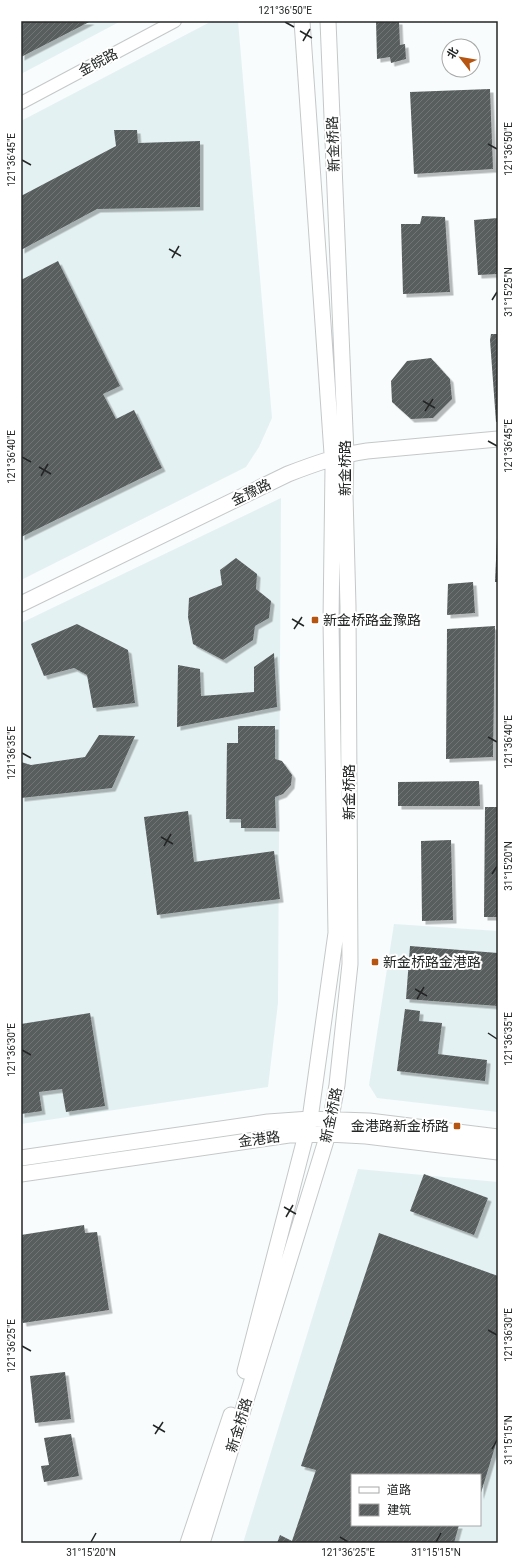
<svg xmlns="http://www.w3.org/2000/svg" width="519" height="1564" font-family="Roboto,'Noto Sans SC',sans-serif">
  <defs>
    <pattern id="building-hatch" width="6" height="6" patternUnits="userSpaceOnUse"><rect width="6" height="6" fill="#595d5d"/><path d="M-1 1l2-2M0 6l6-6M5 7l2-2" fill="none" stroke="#727575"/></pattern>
    <filter id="shadow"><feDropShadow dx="3.5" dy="3.5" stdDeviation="0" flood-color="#0004"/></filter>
  </defs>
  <rect width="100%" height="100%" fill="#f8fcfd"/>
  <!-- built -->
  <path fill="#e4f1f2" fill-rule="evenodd" d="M21 21H121L21 74Z
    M212 21H238L272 418 259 447 246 467 21 580V121Z
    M281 498 278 1003 268 1087 21 1124V623Z
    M394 924 498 931V1112L377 1098 369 1085Z
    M358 1169 498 1182V1543H243ZM352 1475H480V1525H352Z"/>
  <!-- building -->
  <path fill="url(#building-hatch)" filter="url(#shadow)" d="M21 21H91L21 57Z
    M376 21H399L400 45 405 44 406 59 391 63 390 57 377 59Z
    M490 89 493 169 414 174 410 92Z
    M114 130H137L138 143 200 141V207L97 209 21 250V196L116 146Z
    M422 216 445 217 450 292 403 294 401 224H420Z
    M498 218V274L478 275 474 220Z
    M58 261 120 386 103 394 116 419 134 410 162 468 21 537V280Z
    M491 334H498V422H496L490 340Z
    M431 358 450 379 452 399 433 418 411 419 392 402 391 381 407 361Z
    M497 538H498V582H495Z
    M236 558 257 574 256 589 271 601 269 618 255 626 253 640 223 660 193 644 188 617 189 598 222 585 220 570Z
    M473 582 475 613 447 615 448 584Z
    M77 624 128 650 135 703 93 708 87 675 74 668 44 676 31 644Z
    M495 626 493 757 446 759 447 629Z
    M274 653 277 707 177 727 178 665 200 669 201 696 254 692V667Z
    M238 726H275V759L282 761 292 775 291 785 283 794 275 797 276 828H241V819H226L227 743H238Z
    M99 735 135 736 112 788 21 798V762L31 765 85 757Z
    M479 781 480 806H398V782Z
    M485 807H498V917H484Z
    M188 811 194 862 274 851 280 899 157 915 144 817Z
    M451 840 453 920 422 921 421 841Z
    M410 946 498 953V1006L406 999Z
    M405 1009 420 1011 419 1021 442 1023 438 1054 487 1060 485 1081 397 1071Z
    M90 1013 105 1106 66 1112 62 1089 39 1092 42 1111 21 1114V1024Z
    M424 1174 488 1198 474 1235 410 1211Z
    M84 1225 85 1233 97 1232 109 1310 23 1323 21 1312V1235Z
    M379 1233 498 1276V1437L480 1496V1475H352V1525H459L454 1543H277L280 1535 292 1541 316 1470 301 1466Z
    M65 1372 71 1419 35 1423 30 1376Z
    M71 1434 79 1476 44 1482 41 1466 49 1465 44 1438Z"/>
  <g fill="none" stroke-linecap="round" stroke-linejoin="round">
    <!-- minor casing -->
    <g stroke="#c5c8c9" stroke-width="14">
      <path id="minor" d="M21 103 175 21"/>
    </g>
    <!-- tertiary casing -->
    <g stroke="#c5c8c9" stroke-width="17">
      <path id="tertiary" d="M21 604 288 474C314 464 339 455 367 451L498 439
        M21 1158 268 1122 310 1119 369 1121 498 1137
        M21 1174 289 1135 328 1134 366 1136 498 1152
        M245 1371 310 1119 336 933 331 621 333 468 302 21
        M188 1543 231 1415
        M202 1543 328 1134 337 1085 350 964 348 606 345 495 346 454 328 21"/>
    </g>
    <!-- minor -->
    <use href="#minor" stroke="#fff" stroke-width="12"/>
    <!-- tertiary -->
    <use href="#tertiary" stroke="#fff" stroke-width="15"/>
  </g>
  <!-- ticks -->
  <path fill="none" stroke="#242626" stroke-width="1.5" d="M285 22 294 27M300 31 312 38M303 41 310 29M488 144 497 149M22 160 31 165M169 249 181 256M172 258 179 246M492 300 497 292M423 401 435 408M425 411 433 399M488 441 497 446M22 457 31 462M39 467 51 474M41 476 48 464M292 619 304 626M294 629 302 617M488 737 497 742M22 753 31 758M161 837 173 844M164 846 171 834M492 874 497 866M415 989 427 996M417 999 424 987M488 1033 497 1039M22 1050 31 1055M284 1207 296 1214M286 1217 293 1205M488 1330 497 1335M22 1346 31 1351M153 1425 165 1432M155 1434 163 1422M492 1449 497 1440M340 1537 348 1542M91 1542 96 1533M436 1542 441 1533"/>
  <!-- markers -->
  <g fill="#b55511" stroke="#fff" stroke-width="1.5">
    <rect x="311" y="616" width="8" height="8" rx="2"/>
    <rect x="371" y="958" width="8" height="8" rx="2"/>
    <rect x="453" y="1122" width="8" height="8" rx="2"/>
  </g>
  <g text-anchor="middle" stroke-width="4" stroke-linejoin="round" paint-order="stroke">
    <!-- street labels -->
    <g font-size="14" fill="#242626" stroke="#fff">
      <text transform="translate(98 62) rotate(-28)" y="5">金皖路</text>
      <text transform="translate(333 144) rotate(-92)" y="5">新金桥路</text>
      <text transform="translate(345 468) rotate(-90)" y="5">新金桥路</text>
      <text transform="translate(251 492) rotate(-26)" y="5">金豫路</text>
      <text transform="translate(349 792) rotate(-90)" y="5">新金桥路</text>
      <text transform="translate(331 1115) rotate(-78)" y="5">新金桥路</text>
      <text transform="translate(259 1139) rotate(-8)" y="5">金港路</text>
      <text transform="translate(239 1425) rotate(-73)" y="5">新金桥路</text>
    </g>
    <!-- poi labels -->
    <g font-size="14" fill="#242626" stroke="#fff" text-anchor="start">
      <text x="323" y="625">新金桥路金豫路</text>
      <text x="383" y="967">新金桥路金港路</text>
      <text x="449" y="1131" text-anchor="end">金港路新金桥路</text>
    </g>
  </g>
  <!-- border -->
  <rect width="519" height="1564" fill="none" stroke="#ffffff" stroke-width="44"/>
  <!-- legend -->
  <rect x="351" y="1474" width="130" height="52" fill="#ffffff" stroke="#a7a8a8"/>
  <rect x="359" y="1487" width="20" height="6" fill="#ffffff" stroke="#a7a8a8"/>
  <text x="387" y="1494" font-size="12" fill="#242626">道路</text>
  <rect x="359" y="1504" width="20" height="12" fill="url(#building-hatch)" stroke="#a7a8a8"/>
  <text x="387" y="1514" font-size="12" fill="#242626">建筑</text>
  <!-- north arrow -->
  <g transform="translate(461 58) rotate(301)"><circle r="19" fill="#ffffff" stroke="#a7a8a8"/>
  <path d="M0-3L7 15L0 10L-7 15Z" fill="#b55511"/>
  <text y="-6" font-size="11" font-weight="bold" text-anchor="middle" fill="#242626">北</text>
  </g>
  <rect x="22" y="22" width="475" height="1520" fill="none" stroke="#242626" stroke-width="1.5"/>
  <g font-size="10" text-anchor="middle" fill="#242626">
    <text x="285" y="14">121°36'50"E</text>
    <text transform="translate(508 149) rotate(-90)" y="4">121°36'50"E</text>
    <text transform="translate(11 160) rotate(-90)" y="4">121°36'45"E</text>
    <text transform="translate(508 292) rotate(-90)" y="4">31°15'25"N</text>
    <text transform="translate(508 446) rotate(-90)" y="4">121°36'45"E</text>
    <text transform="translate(11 457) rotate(-90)" y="4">121°36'40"E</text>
    <text transform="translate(508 742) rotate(-90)" y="4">121°36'40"E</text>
    <text transform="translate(11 753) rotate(-90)" y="4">121°36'35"E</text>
    <text transform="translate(508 866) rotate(-90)" y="4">31°15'20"N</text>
    <text transform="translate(508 1039) rotate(-90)" y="4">121°36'35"E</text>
    <text transform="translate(11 1050) rotate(-90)" y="4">121°36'30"E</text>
    <text transform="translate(508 1335) rotate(-90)" y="4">121°36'30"E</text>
    <text transform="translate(11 1346) rotate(-90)" y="4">121°36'25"E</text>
    <text transform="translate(508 1440) rotate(-90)" y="4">31°15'15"N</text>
    <text x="91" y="1556">31°15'20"N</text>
    <text x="348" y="1556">121°36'25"E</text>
    <text x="436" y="1556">31°15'15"N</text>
  </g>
</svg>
